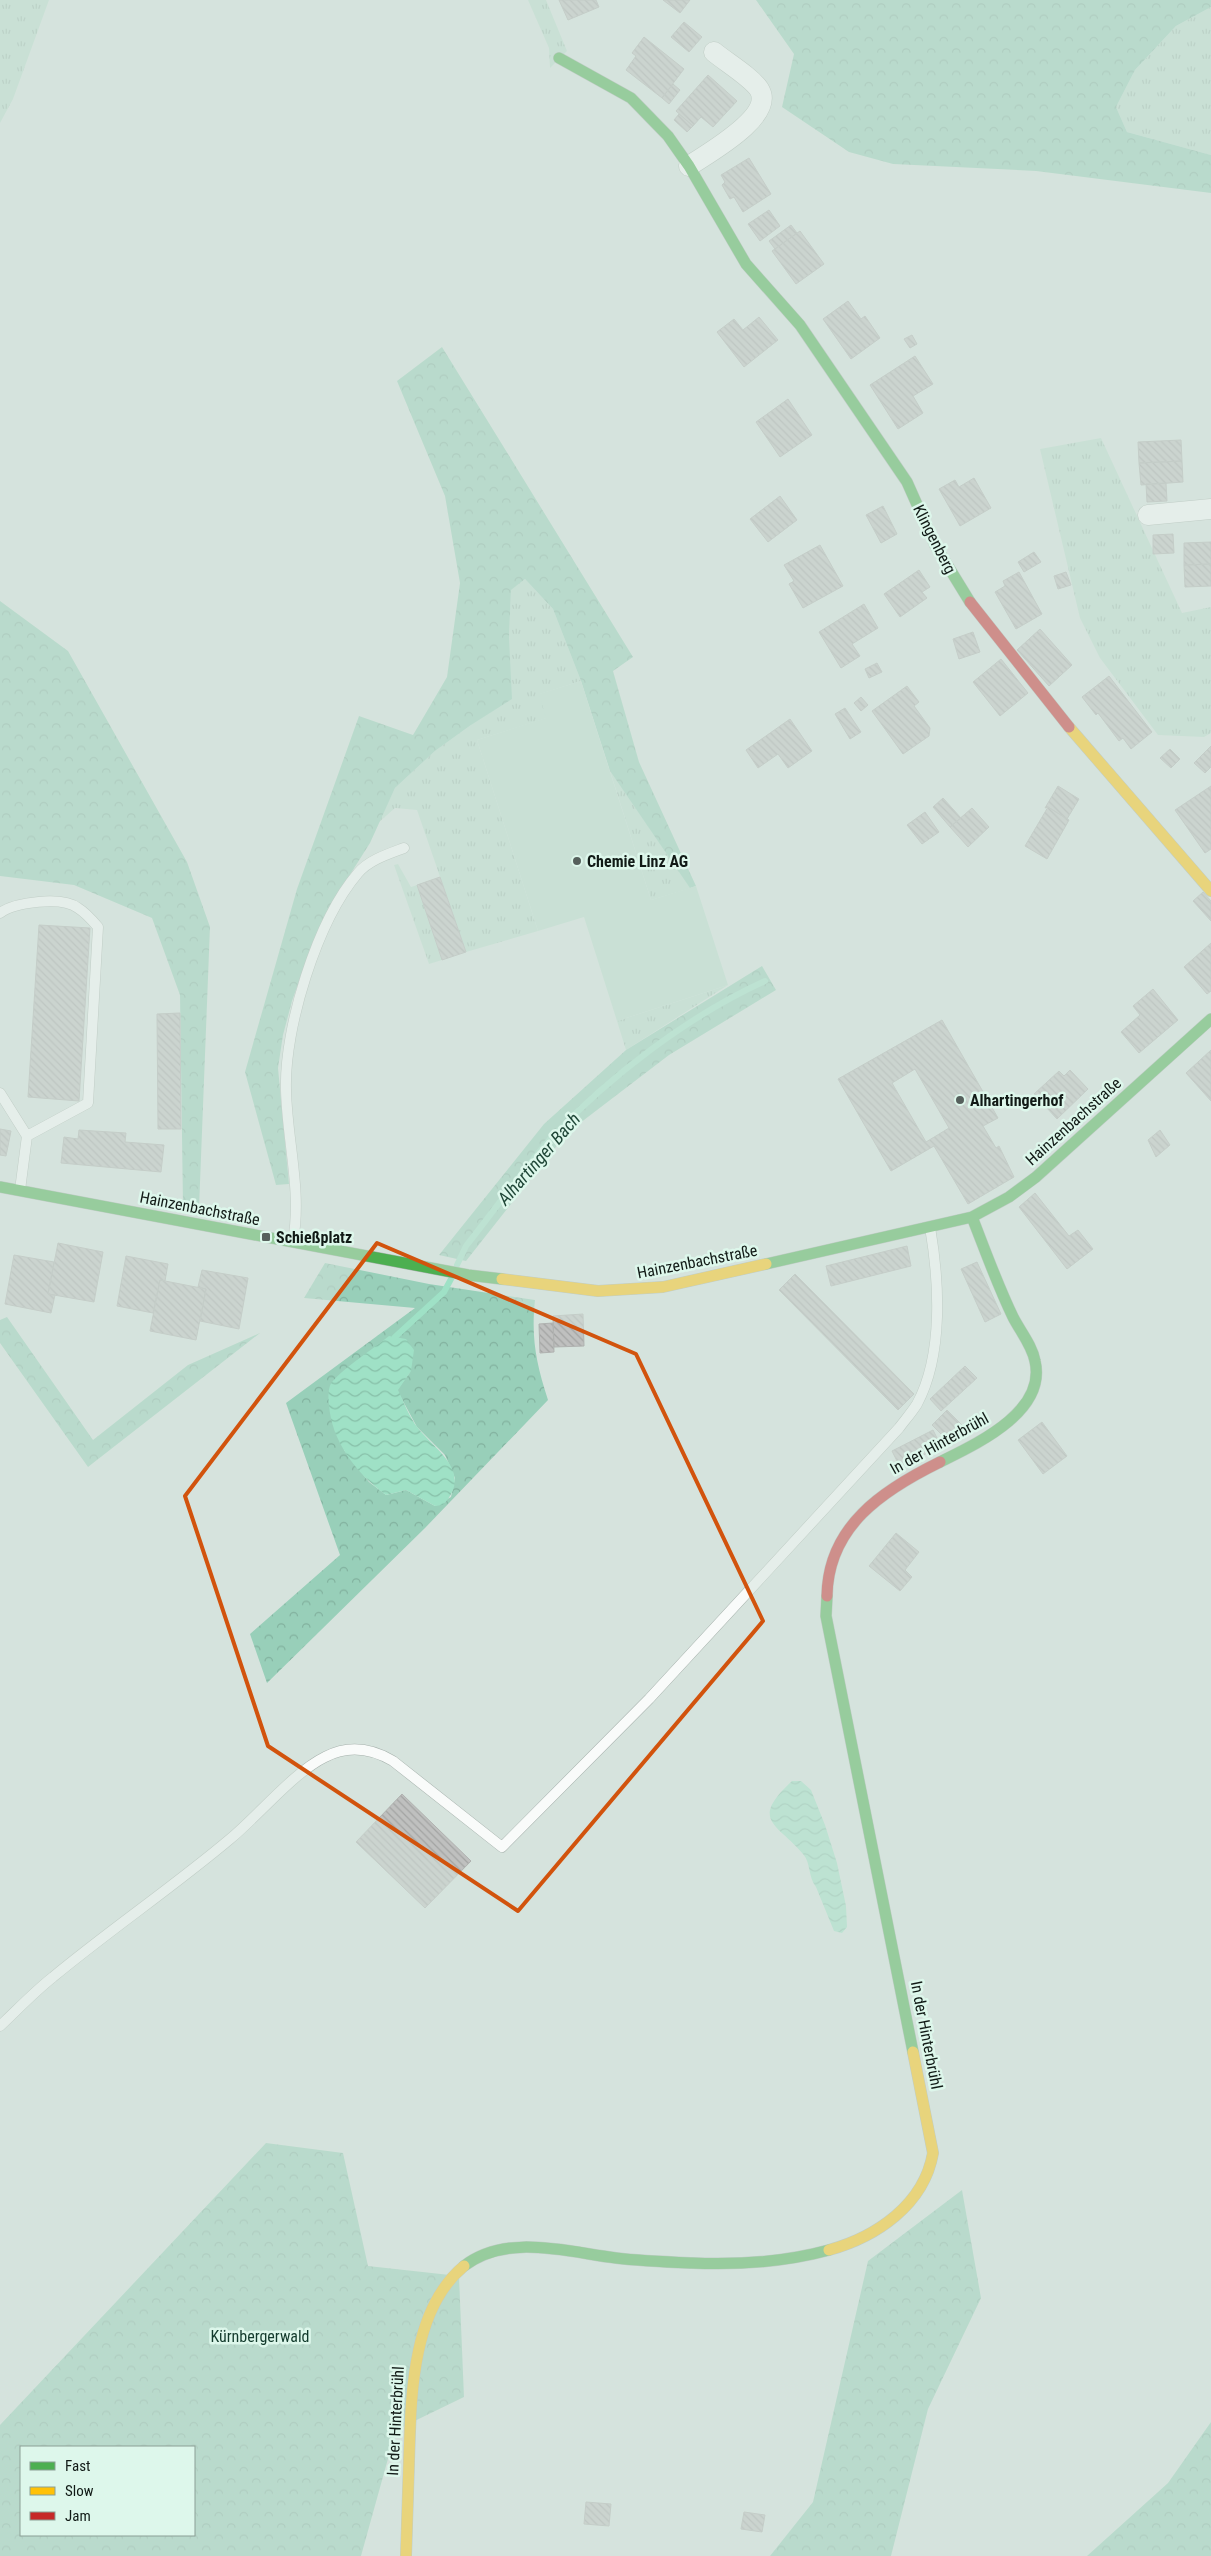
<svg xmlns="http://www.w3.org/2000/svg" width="1211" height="2556" font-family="'Roboto Condensed',sans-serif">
  <defs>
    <pattern id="grass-tufts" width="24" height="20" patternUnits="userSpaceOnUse" patternTransform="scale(1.25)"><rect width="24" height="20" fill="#badccd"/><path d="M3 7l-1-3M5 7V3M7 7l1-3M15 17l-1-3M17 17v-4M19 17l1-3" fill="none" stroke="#9fbcaf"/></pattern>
    <pattern id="forest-crowns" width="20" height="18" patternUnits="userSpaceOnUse" patternTransform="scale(1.25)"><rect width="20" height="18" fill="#98cfb9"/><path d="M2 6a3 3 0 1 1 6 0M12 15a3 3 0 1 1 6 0" fill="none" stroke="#82b19e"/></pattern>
    <pattern id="water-waves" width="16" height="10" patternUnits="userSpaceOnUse" patternTransform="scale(1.25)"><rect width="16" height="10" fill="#9fe1c6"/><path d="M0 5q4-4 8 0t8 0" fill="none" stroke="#88c0a9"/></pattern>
    <pattern id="building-back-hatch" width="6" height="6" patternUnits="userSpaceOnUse" patternTransform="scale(1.25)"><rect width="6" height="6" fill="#bfc0bf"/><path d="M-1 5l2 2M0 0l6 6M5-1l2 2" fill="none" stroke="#a3a4a3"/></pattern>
  </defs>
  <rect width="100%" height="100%" fill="#d6e3dd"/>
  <!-- grass -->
  <path fill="url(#grass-tufts)" d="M0 0H49L13 99 0 123Z
    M528 0H546L567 51 550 68 549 48Z
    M1211 7V155L1127 132 1116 107 1135 70 1176 26Z
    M1101 438 1182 613 1211 607V733L1204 737 1158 735 1100 658 1080 618 1040 449Z
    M525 579 553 609 581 681 540 694 547 718 477 740 538 931 466 952 417 810 395 808 378 823 395 788 435 751 471 725 509 638 511 589Z
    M610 771 691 888 651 900Z
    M398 864 411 887 417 885 442 960 429 964 394 865Z
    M728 985 626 1050 617 1021Z"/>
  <!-- forest -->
  <path fill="url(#forest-crowns)" fill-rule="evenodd" d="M756 0H1211V7L1176 26 1135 70 1116 107 1127 132 1211 155V193L1036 171 893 164 849 152 782 107 794 54Z
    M442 347 633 657 613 671 639 762 696 886 690 888 610 771 581 681 553 609 525 579 511 590 509 638 512 699 471 725 435 751 395 788 370 843 332 903 308 956 292 1001 283 1035 278 1068 289 1184 276 1185 245 1072 297 889 359 716 413 735 447 677 460 583 445 496 397 381Z
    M0 601 68 651 187 862 210 927 199 1209 183 1207 180 995 152 918 74 885 0 876Z
    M762 966 776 990 669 1055 567 1133 466 1261 439 1255 544 1124 626 1050Z
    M325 1263 429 1284 535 1300C531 1338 536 1363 548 1400L425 1528 267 1683 250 1634 340 1555 286 1403 415 1308 304 1298ZM411 1371 397 1390 417 1427 445 1455 455 1478 451 1497 435 1506 406 1490 386 1495 369 1482 344 1450Z
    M7 1317 93 1440 188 1365 260 1333 88 1467 0 1343V1320Z
    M266 2143 343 2153 368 2266 459 2276 464 2397 396 2430 361 2556H0V2425ZM21 2447H194V2535H21Z
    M962 2190 981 2298 928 2409 891 2556H770L813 2502 868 2261Z
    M1211 2422V2556H1087L1168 2483Z"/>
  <!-- park -->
  <path fill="#badccd" d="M581 681 651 900 696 886 728 985 617 1021 584 917 538 931 477 740 546 718 539 694Z"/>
  <!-- water -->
  <path fill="url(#water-waves)" d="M389 1336 406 1339 414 1350 411 1371 398 1390C404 1402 409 1417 418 1428 436 1451 474 1472 443 1505L435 1506 406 1490 386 1495C357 1474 331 1441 329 1404 328 1398 328 1387 332 1382 345 1367 373 1349 389 1336Z
    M792 1781H801L811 1790 825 1825 837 1863 846 1906 847 1927 842 1933 834 1931 816 1887C808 1877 811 1863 803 1854 777 1823 749 1821 792 1781Z"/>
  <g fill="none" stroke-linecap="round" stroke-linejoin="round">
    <!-- stream -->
    <path stroke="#9fe1c6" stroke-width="6" d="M457 1265 466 1246C494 1211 521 1172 551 1138 610 1076 688 1016 765 981
      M395 1337 444 1292 451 1279"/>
  </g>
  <!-- building -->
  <path fill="url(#building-back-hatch)" stroke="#b0b2b0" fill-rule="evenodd" d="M559 0H596L599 7 568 20Z
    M663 0H690L680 13Z
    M684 22 702 37 689 52 671 37Z
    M644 37 684 69 662 98 626 70 636 56 632 53Z
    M708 75 737 101 713 127 701 117 693 126 676 111Z
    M673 84 680 90 669 104 662 98Z
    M679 114 693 126 687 132 674 120Z
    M749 158 771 194 743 212 734 197 730 199 722 185 725 182 721 175Z
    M769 210 780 226 760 241 748 224Z
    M791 225 797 233 775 249 769 241Z
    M800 231 824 264 796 284 772 251Z
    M848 301 861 319 865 316 880 338 851 359 823 319Z
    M759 317 778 340 744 367 717 332 734 319 743 330Z
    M912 335 917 344 910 348 904 339Z
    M915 356 933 384 913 396 923 413 898 429 870 385Z
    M788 399 812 435 780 457 756 422Z
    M1181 440 1182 461 1139 463 1138 442Z
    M1182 461 1183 482 1141 485 1139 463Z
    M974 478 991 508 960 526 939 489 955 480 959 487Z
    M1166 483 1167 501 1147 502 1146 484Z
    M780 496 797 520 768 542 750 519Z
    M883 506 897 534 881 543 866 515Z
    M1173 534 1174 553 1153 554V535Z
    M1211 542V564L1184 565V543Z
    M820 545 843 586 803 608 789 584 794 581 784 565Z
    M1034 552 1041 562 1024 572 1018 562Z
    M1211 564V586L1185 587 1184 565Z
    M919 570 930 587 922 592 927 598 900 617 884 594Z
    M1019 572 1042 614 1016 629 995 592 1005 586 1003 581Z
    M1066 572 1071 585 1058 589 1054 576Z
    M864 604 878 628 852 644 860 656 841 668 819 632Z
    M1040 629 1072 665 1049 686 1017 650Z
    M973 632 980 652 959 659 953 639Z
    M1001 659 1028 693 1000 716 973 682Z
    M877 663 882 672 869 678 865 669Z
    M1109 676 1152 732 1131 749 1123 738 1119 741 1098 713 1096 715 1082 697Z
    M907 686 919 702 914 706 930 728 929 736 903 754 872 711Z
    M861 697 868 705 861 711 854 703Z
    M845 708 861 732 850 739 835 714Z
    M790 719 812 751 788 768 778 754 758 768 746 750Z
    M1211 746V767L1205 773 1194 763Z
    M1170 749 1180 759 1171 768 1160 758Z
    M1058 786 1079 799 1067 819 1048 807 1045 808Z
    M1211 786V849L1205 853 1175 810Z
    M943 798 961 818 950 827 933 807Z
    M1048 807 1069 820 1047 859 1025 846Z
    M972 808 989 827 968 847 950 827Z
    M925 812 939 832 922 844 907 825Z
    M440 877 466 952 442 960 417 885Z
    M1203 892 1211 901V921L1193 901Z
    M39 925 90 928 79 1101 28 1097Z
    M1211 943V991L1207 994 1184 967Z
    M1153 989 1178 1020 1139 1053 1121 1032 1140 1015 1133 1006Z
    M180 1013 181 1129H158L157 1014Z
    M942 1020 998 1118 983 1126 996 1148 999 1146 1014 1177 968 1204 934 1146 891 1171 838 1079ZM915 1069 949 1128 926 1142 892 1083Z
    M1211 1050V1101L1186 1073Z
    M1070 1070 1088 1089 1057 1119 1034 1094 1059 1071 1064 1076Z
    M0 1129 11 1131 6 1156 0 1155Z
    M79 1130 126 1133 125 1142 164 1145 161 1172 61 1163 64 1137 78 1139Z
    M1160 1130 1170 1145 1156 1157 1148 1140Z
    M1035 1193 1069 1236 1078 1230 1093 1249 1067 1269 1019 1207Z
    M58 1243 103 1252 94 1302 48 1294Z
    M907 1246 911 1266 831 1286 826 1266Z
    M14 1255 54 1262 48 1294 55 1295 51 1313 5 1304Z
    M126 1256 168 1264 165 1281 160 1280 153 1313 117 1306Z
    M977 1262 1001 1314 985 1322 961 1269Z
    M202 1270 248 1278 239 1329 200 1321 206 1289 198 1287Z
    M795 1274 914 1394 898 1410 779 1290Z
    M160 1280 206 1289 196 1340 150 1331Z
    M583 1314 584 1346 554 1347 553 1316Z
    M553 1323 554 1352 540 1353 539 1324Z
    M965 1366 977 1378 941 1411 930 1399Z
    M947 1410 963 1426 948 1441 932 1425Z
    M1042 1422 1067 1456 1043 1474 1018 1440Z
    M933 1430 941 1446 900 1467 892 1451Z
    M896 1533 919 1552 905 1570 912 1577 900 1591 869 1566Z
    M402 1794 471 1861 425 1908 356 1842Z
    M586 2502 611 2504 609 2526 584 2524Z
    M744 2512 765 2515 762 2532 741 2529Z"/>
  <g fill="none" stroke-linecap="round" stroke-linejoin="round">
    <!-- lane casing -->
    <g stroke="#a7b2ad" stroke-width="11">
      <path id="lane" d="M0 913C15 902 62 896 78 908 86 913 92 920 98 927L88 1103 27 1136
        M0 1093 27 1136 20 1190
        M293 1241C302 1191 287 1140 286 1090 284 1028 317 921 358 873 369 860 388 854 404 848
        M0 2026C17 2010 34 1992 53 1977 111 1929 173 1887 230 1839 258 1816 294 1772 325 1757 348 1745 371 1748 393 1761L502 1847 649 1699 899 1428C905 1420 912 1412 917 1404 944 1354 939 1280 930 1227"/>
    </g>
    <!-- street casing -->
    <g stroke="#a7b2ad" stroke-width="21">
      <path id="street" d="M689 166C708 153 776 116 759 89 751 77 726 62 714 52
        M1148 515 1211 509"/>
    </g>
    <!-- fast casing -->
    <g stroke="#a7b2ad" stroke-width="12">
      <path id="fast" d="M559 58 631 98 668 136 689 166 746 264 800 325 907 482 935 545 970 602
        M0 1187 468 1275 502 1279
        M766 1264 972 1217 1009 1197 1036 1177 1211 1019
        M940 1462C976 1444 1047 1412 1035 1361 1032 1345 1020 1331 1013 1317 997 1284 985 1250 972 1217
        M827 1596 826 1616 913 2052
        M464 2266C507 2233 567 2252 616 2258 641 2261 667 2262 692 2263 738 2265 785 2262 829 2250"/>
    </g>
    <!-- slow casing -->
    <g stroke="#a7b2ad" stroke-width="12">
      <path id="slow" d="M1069 727 1211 891
        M502 1279 598 1291 663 1287 766 1264
        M829 2250C876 2237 924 2205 933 2153L913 2052
        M406 2556C407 2524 408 2493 409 2461 411 2398 411 2310 464 2266"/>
    </g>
    <!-- jam casing -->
    <g stroke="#a7b2ad" stroke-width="12">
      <path id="jam" d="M970 602 1069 727
        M827 1596C828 1526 883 1490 940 1462"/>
    </g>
    <!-- lane -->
    <use href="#lane" stroke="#f9fbfa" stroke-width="10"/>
    <!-- street -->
    <use href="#street" stroke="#f9fbfa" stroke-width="20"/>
    <!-- fast -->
    <use href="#fast" stroke="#4caf50" stroke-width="11"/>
    <!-- slow -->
    <use href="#slow" stroke="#ffc107" stroke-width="11"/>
    <!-- jam -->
    <use href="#jam" stroke="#c62828" stroke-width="11"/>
  </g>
  <!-- marked area -->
  <path d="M0 0H1211V2556H0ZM377 1243 636 1354 763 1621 518 1911 268 1746 185 1496Z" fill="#d6e3dd" fill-opacity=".55" fill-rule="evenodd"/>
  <path fill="none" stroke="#d2530d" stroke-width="4" stroke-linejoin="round" d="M377 1243 636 1354 763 1621 518 1911 268 1746 185 1496Z"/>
  <!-- markers -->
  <g fill="#56605c" stroke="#ddf7eb" stroke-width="2">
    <circle cx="577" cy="861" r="5"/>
    <circle cx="960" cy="1100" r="5"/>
    <rect x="261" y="1232" width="10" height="10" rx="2.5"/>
  </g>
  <g text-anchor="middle" stroke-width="5" stroke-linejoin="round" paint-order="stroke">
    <!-- street labels -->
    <g font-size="16" fill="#111a16" stroke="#ddf7eb">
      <text transform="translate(935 539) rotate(63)" y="6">Klingenberg</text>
      <text transform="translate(1073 1121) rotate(-42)" y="6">Hainzenbachstraße</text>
      <text transform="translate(200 1208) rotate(11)" y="6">Hainzenbachstraße</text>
      <text transform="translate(697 1261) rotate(-11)" y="6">Hainzenbachstraße</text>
      <text transform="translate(939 1443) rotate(-29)" y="6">In der Hinterbrühl</text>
      <text transform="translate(927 2035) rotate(79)" y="6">In der Hinterbrühl</text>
      <text transform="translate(395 2421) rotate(-87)" y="6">In der Hinterbrühl</text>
    </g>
    <!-- poi labels -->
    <g font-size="16" font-weight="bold" fill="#111a16" stroke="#ddf7eb" text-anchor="start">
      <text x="587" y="867">Chemie Linz AG</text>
      <text x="970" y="1106">Alhartingerhof</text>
      <text x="276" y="1243">Schießplatz</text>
    </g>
    <!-- park labels -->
    <g font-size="16" fill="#123a2c" stroke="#ddf7eb">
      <text x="260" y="2342">Kürnbergerwald</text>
    </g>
    <!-- water labels -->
    <g font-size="18" font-style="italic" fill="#1f4637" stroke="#ddf7eb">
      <text transform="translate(539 1159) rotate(-49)" y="6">Alhartinger Bach</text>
    </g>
  </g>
  <!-- legend -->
  <rect x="20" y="2446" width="175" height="90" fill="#ddf7eb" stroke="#8b9f96"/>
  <rect x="30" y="2462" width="25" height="8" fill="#4caf50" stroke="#8b9f96"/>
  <text x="65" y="2471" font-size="15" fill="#111a16">Fast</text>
  <rect x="30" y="2487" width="25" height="8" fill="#ffc107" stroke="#8b9f96"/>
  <text x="65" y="2496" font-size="15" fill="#111a16">Slow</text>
  <rect x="30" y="2512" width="25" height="8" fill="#c62828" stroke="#8b9f96"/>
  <text x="65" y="2521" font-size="15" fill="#111a16">Jam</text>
</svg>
